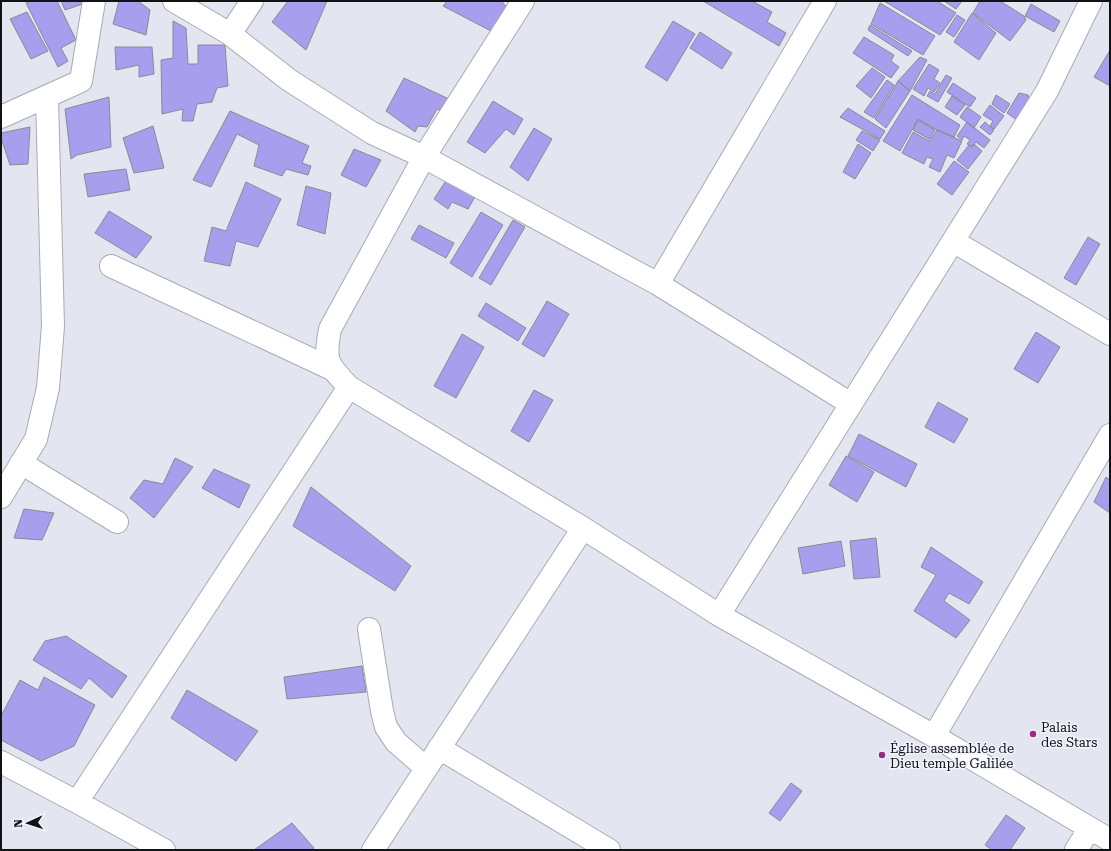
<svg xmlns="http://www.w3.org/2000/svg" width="1111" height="851" font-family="'Roboto Serif',serif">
  <rect width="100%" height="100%" fill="#e3e6f0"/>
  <!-- building -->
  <path fill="#a89eed" stroke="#8a8a93" d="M31 1H57L76 40 61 48 68 61 58 67 26 3Z
    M61 1H89V2L65 10Z
    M119 1H138L150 10 146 35 113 24Z
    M288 1H327L306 50 272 22Z
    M447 1H501L507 7 491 31 443 6Z
    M703 1H752L772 12 767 22 786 33 779 46Z
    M884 1H937L956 13 940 35Z
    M944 1H962L956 9Z
    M980 1H1000L1024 16 1026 20 1010 41 973 13Z
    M880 3 935 36 923 55 871 24Z
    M1031 4 1060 21 1054 32 1025 16Z
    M27 12 48 51 31 59 10 19Z
    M972 13 996 33 979 60 954 42Z
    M957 15 965 20 954 37 946 32Z
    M173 21 186 28 188 64H198V45H225L228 86 217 88 212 102 197 104 193 121H182L183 109 162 114 161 60 173 58Z
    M673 21 695 34 667 81 645 67Z
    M870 25 912 51 908 56 868 30Z
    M700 32 732 53 722 69 690 48Z
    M864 37 894 55 891 61 899 67 891 78 853 53Z
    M115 47H152L154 74 139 77V65L116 70Z
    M1110 50V86L1094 77Z
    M920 57 927 60 910 91 898 81Z
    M929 64 939 70 934 79 940 83 934 92 928 88 924 96 913 89Z
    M872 68 885 77 871 98 856 86Z
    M946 75 952 78 938 102 927 96 930 91 935 94Z
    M404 78 449 99 443 112 437 109 427 127 418 126 415 132 386 111Z
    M887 80 894 85 874 118 864 112Z
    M898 81 910 91 886 128 875 119Z
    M953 83 976 98 970 107 947 92Z
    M1019 93 1028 95 1030 100 1017 120 1007 113Z
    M912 95 960 125 954 137 937 130 918 119 900 151 883 141Z
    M996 95 1010 104 1004 113 992 104Z
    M952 96 965 105 957 115 945 107Z
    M109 97 111 147 77 155 71 159 65 109Z
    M493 101 523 119 514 135 506 129 485 153 467 142Z
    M990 105 1004 116 994 129 990 126 993 121 983 115Z
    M967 107 981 117 974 128 960 117Z
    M848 108 885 131 880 139 840 117Z
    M230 111 309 146 302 163 311 166 308 175 286 169 282 176 254 166 259 145 237 134 211 187 193 180Z
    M918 120 935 130 929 139 913 130Z
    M967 122 990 140 984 148 976 142 972 147 967 144 970 140 964 136 962 140 957 136Z
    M985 122 994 130 990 135 980 127Z
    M153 126 164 168 134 173 123 138Z
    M30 127 28 164 10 165 1 138V133Z
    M534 128 552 139 528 181 510 167Z
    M937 130 962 141 954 158 947 155 940 172 929 167 933 159 927 157 924 164 902 153 913 132 929 141Z
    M862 131 880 140 873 151 856 140Z
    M858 144 871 153 855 179 843 172Z
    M974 144 982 151 968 169 957 160 969 145 972 147Z
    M354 149 381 160 366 187 341 175Z
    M954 161 969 172 952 195 937 184Z
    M126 169 130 190 88 197 84 174Z
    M447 179 476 195 468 209 452 202 448 209 434 199Z
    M246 182 281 199 258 247 236 241 230 266 204 261 212 227 226 231Z
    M306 186 331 193 325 234 297 225Z
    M109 211 152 237 136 258 95 233Z
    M481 212 503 225 472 277 450 263Z
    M513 220 525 227 491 285 479 278Z
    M419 225 454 243 446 258 411 239Z
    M1088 237 1100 244 1076 285 1064 278Z
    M547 301 569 314 544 357 522 344Z
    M486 303 526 328 518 341 478 316Z
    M1036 332 1060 347 1038 383 1014 369Z
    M462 334 484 347 456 398 434 386Z
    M534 390 553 400 529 442 511 431Z
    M938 402 968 419 954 443 925 427Z
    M859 434 917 464 906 487 848 456Z
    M846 456 874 472 857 502 829 485Z
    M175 458 193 467 154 518 130 498 144 480 163 484Z
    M214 469 250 485 239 508 202 488Z
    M1106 477 1110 480V513L1094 502Z
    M311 487 411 566 395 591 293 526Z
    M24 509 54 513 42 540 14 538Z
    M876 538 880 577 854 579 850 541Z
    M841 541 845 566 803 574 798 548Z
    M931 547 983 582 969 604 949 593 944 601 970 620 956 638 914 611 936 575 921 567Z
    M66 636 127 676 112 698 89 678 81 689 33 660 45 641Z
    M362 666 366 692 287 699 284 677Z
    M44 677 95 705 74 746 41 761 1 740V716L20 680 38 690Z
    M187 690 258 731 236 761 171 718Z
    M791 783 802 791 780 821 769 813Z
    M1006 815 1025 828 1010 850H992L985 845Z
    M292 823 314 848 311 850H254Z"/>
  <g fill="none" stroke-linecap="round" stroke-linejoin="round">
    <!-- street casing -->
    <g stroke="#a8abb4" stroke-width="24">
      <path id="street" d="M174 1 230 34 289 80 372 133 424 157 658 284 851 404
        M523 1 424 157 330 329C324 361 327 364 349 387L583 528 719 615 934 736 1110 840
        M230 34 252 1
        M1 117 81 81 94 1
        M953 241 1110 334
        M111 266 332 369
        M658 284 825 1
        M21 463 117 522
        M1 497 36 439 48 388 53 326 47 97
        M719 615 1047 91 1091 1
        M369 629 382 711 386 727 396 742 426 768
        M934 736 1110 435
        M439 748 609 850
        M1 762 77 802 164 850
        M77 802 349 387
        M373 850 583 528
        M1076 850 1090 828"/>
    </g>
    <!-- street -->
    <use href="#street" stroke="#fff" stroke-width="22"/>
  </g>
  <!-- markers -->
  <g fill="#9e2883" stroke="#f1f3fd" stroke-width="1.5">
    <circle cx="1033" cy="734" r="4"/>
    <circle cx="882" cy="755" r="4"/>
  </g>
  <g text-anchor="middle" stroke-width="3" stroke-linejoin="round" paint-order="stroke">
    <!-- poi labels -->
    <g font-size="13" fill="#111215" stroke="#f1f3fd" text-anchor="start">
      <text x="1041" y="732">Palais<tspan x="1041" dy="15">des Stars</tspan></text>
      <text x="890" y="753">Église assemblée de<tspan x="890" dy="15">Dieu temple Galilée</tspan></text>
    </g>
  </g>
  <!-- border -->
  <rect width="1111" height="851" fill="none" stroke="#111215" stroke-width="4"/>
  <!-- north arrow -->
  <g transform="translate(28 823) rotate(267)" stroke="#f1f3fd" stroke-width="3" paint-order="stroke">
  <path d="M0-3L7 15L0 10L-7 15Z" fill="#111215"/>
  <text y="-6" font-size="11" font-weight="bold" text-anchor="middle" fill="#111215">N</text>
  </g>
</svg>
